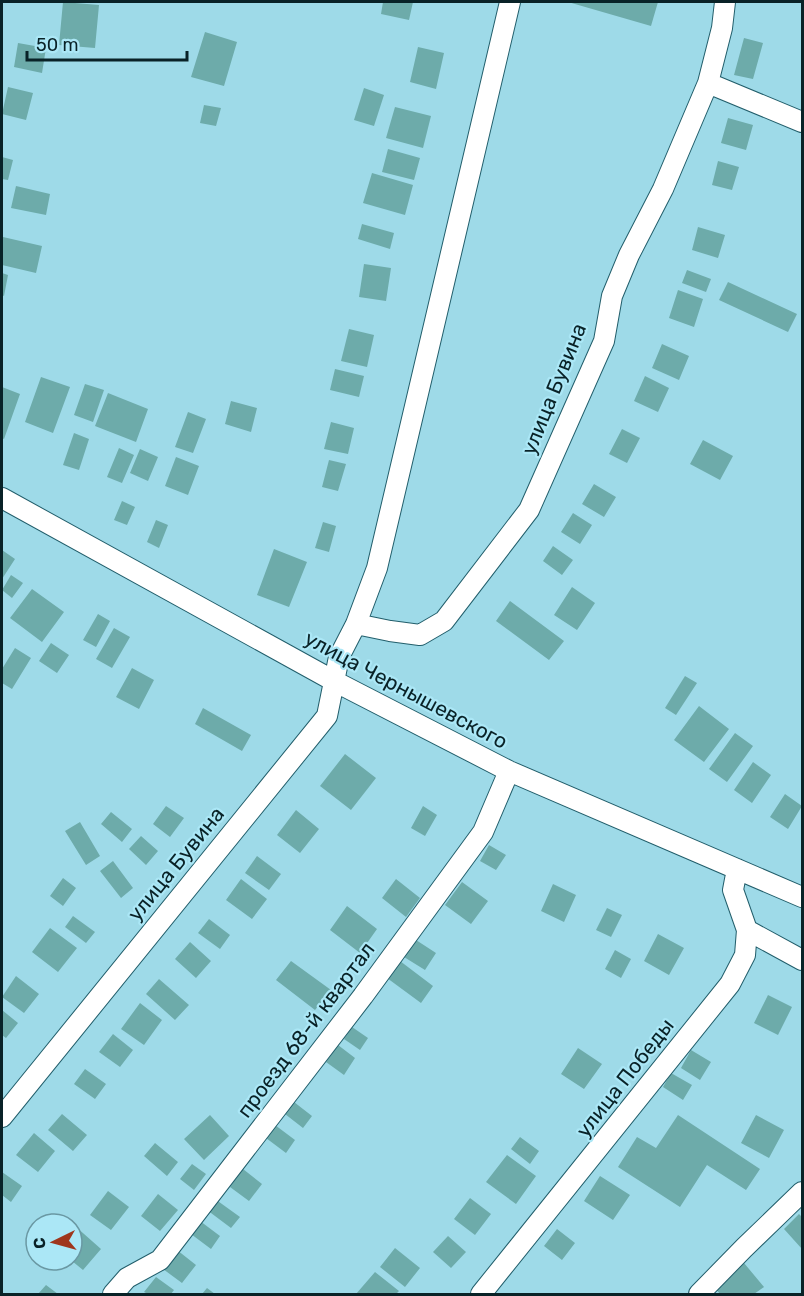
<svg xmlns="http://www.w3.org/2000/svg" width="804" height="1296" font-family="Rubik,sans-serif">
  <rect width="100%" height="100%" fill="#9edae8"/>
  <!-- building -->
  <path fill="#6dabaa" d="M63 2 99 5 95 48 59 45Z
    M383 2H413L409 20 381 14Z
    M568 2H658L651 26Z
    M205 32 237 42 224 86 191 77Z
    M744 38 763 43 753 79 734 75Z
    M18 43 46 48 42 73 14 67Z
    M418 47 444 53 436 89 410 82Z
    M8 87 33 93 26 120 2 114Z
    M364 88 384 95 374 126 354 120Z
    M204 105 221 108 216 126 200 123Z
    M395 107 431 116 423 148 386 138Z
    M728 118 753 125 746 150 721 143Z
    M388 149 420 158 414 180 382 172Z
    M2 157 13 160 8 180 2 179Z
    M718 161 739 167 732 190 712 185Z
    M372 173 413 185 405 215 363 203Z
    M16 186 50 194 46 215 11 208Z
    M362 224 394 233 390 249 358 239Z
    M698 227 725 235 718 258 692 250Z
    M3 237 42 246 36 273 2 265Z
    M364 264 391 268 386 301 359 297Z
    M687 270 711 279 706 292 682 283Z
    M2 273 8 275 4 296 2 295Z
    M728 282 797 314 788 332 719 300Z
    M678 290 703 299 694 327 669 318Z
    M349 329 374 335 367 367 341 361Z
    M662 344 689 356 679 380 652 368Z
    M335 369 364 376 359 397 330 390Z
    M645 376 669 388 658 412 634 401Z
    M41 377 70 387 53 433 25 422Z
    M85 384 104 390 93 422 74 415Z
    M2 387 20 394 4 439 2 438Z
    M108 393 148 409 136 442 95 426Z
    M231 401 257 408 251 432 225 424Z
    M188 412 206 419 193 453 175 447Z
    M331 422 354 428 348 454 324 449Z
    M622 429 640 438 627 463 609 454Z
    M74 433 89 439 79 470 63 465Z
    M703 440 733 456 720 480 690 464Z
    M119 448 134 455 122 483 107 477Z
    M140 449 158 457 148 481 130 473Z
    M176 457 199 466 188 495 165 486Z
    M329 460 346 464 338 491 322 487Z
    M594 484 616 497 604 517 582 504Z
    M122 501 135 507 127 525 114 520Z
    M573 513 592 525 580 544 561 532Z
    M156 520 168 525 159 548 147 542Z
    M323 522 336 526 329 552 315 548Z
    M553 546 573 560 562 575 543 561Z
    M274 549 307 562 289 607 257 595Z
    M2 550 15 559 2 579Z
    M11 575 23 583 12 598 2 590Z
    M572 587 595 603 577 630 554 615Z
    M32 589 64 612 42 642 10 618Z
    M510 601 564 641 549 660 496 621Z
    M98 614 110 621 96 647 83 640Z
    M114 628 130 637 112 668 96 659Z
    M51 643 69 655 57 673 39 661Z
    M15 648 31 658 12 689 2 683V669Z
    M132 668 154 680 139 709 116 697Z
    M685 676 697 683 676 715 665 708Z
    M699 706 729 729 704 762 674 740Z
    M203 708 251 735 242 751 195 724Z
    M735 733 753 746 727 782 709 769Z
    M345 754 376 778 351 810 320 786Z
    M753 762 771 775 752 803 734 790Z
    M785 794 802 806 788 829 770 817Z
    M166 806 184 818 170 837 153 824Z
    M423 806 437 815 425 836 411 828Z
    M296 810 319 829 300 853 277 835Z
    M111 812 132 829 122 842 101 824Z
    M80 822 100 856 86 865 65 831Z
    M141 836 158 851 146 865 129 849Z
    M489 845 506 855 496 870 480 861Z
    M257 856 281 874 269 890 245 873Z
    M113 861 133 888 121 898 100 871Z
    M63 878 76 888 63 906 50 896Z
    M241 879 267 899 252 919 226 900Z
    M396 879 420 898 406 917 382 898Z
    M462 882 488 901 471 924 445 905Z
    M553 884 576 895 564 922 541 911Z
    M347 906 377 929 360 953 330 930Z
    M607 908 622 915 611 937 596 930Z
    M73 916 95 932 86 943 65 927Z
    M209 919 230 935 220 949 198 933Z
    M50 928 77 948 58 972 32 952Z
    M658 934 684 948 669 975 644 961Z
    M416 940 436 953 425 970 404 957Z
    M190 942 211 961 196 978 175 959Z
    M615 950 631 959 621 978 605 969Z
    M291 961 331 990 315 1010 276 980Z
    M400 961 433 986 421 1003 387 978Z
    M16 976 39 994 24 1013 2 997Z
    M159 979 189 1005 175 1020 146 994Z
    M768 995 792 1007 778 1035 754 1023Z
    M140 1003 162 1020 144 1045 121 1029Z
    M2 1010 18 1023 6 1038 2 1035Z
    M352 1027 368 1038 360 1050 344 1039Z
    M113 1034 133 1050 120 1067 99 1052Z
    M338 1045 355 1058 344 1075 326 1062Z
    M578 1048 602 1064 584 1089 561 1074Z
    M691 1050 711 1062 700 1080 681 1068Z
    M85 1069 106 1084 95 1099 74 1084Z
    M671 1073 692 1085 683 1100 663 1087Z
    M294 1102 312 1116 303 1128 285 1114Z
    M62 1114 87 1135 73 1151 48 1130Z
    M210 1115 229 1136 204 1160 184 1139Z
    M678 1115 760 1169 746 1190 707 1165 680 1207 618 1167 637 1137 656 1148Z
    M756 1115 784 1130 769 1158 741 1143Z
    M275 1125 295 1140 286 1153 266 1138Z
    M34 1133 55 1151 38 1172 16 1155Z
    M520 1137 539 1151 530 1164 511 1149Z
    M155 1143 178 1162 167 1176 144 1156Z
    M507 1155 536 1176 516 1204 486 1182Z
    M192 1164 206 1174 194 1190 180 1179Z
    M243 1169 262 1184 249 1201 230 1187Z
    M2 1172 22 1186 11 1202 2 1195Z
    M600 1176 630 1195 613 1220 584 1201Z
    M108 1191 129 1207 111 1230 90 1215Z
    M158 1194 178 1210 160 1231 141 1216Z
    M470 1198 491 1214 475 1235 454 1219Z
    M215 1199 240 1217 231 1228 207 1210Z
    M799 1214 802 1217V1249L784 1229Z
    M200 1221 220 1236 211 1249 191 1234Z
    M75 1226 101 1249 83 1270 72 1261V1230Z
    M557 1229 575 1243 562 1260 544 1246Z
    M448 1236 466 1252 451 1268 433 1252Z
    M395 1248 420 1268 405 1287 380 1267Z
    M177 1250 196 1265 182 1283 163 1269Z
    M744 1263 764 1287 754 1294H720L715 1288Z
    M375 1272 399 1291 396 1294H356Z
    M156 1277 174 1290 171 1294H148L144 1292Z
    M46 1285 58 1294H38Z
    M207 1288 215 1294H202Z"/>
  <g fill="none" stroke-linecap="round" stroke-linejoin="round">
    <!-- street casing -->
    <g stroke="#225e6b" stroke-width="22">
      <path id="street" d="M708 83 802 122
        M2 498 334 681 509 771 802 897
        M356 624 390 631 420 635 444 621 529 510 604 341 612 296 629 255 663 189 708 83 722 28 725 2
        M747 930 802 960
        M2 1117 327 716 339 657 356 624 377 568 510 2
        M113 1294 127 1278 160 1260 363 996 483 832 509 771
        M481 1294 730 984 745 955 747 930 733 890 737 869
        M699 1294 744 1248 802 1192"/>
    </g>
    <!-- street -->
    <use href="#street" stroke="#fff" stroke-width="20"/>
  </g>
  <g text-anchor="middle" stroke-width="4.5" stroke-linejoin="round" paint-order="stroke">
    <!-- street labels -->
    <g font-size="21" fill="#092227" stroke="#abe7f6">
      <text transform="translate(554 389) rotate(-68)" y="7">улица Бувина</text>
      <text transform="translate(406 690) rotate(28)" y="7">улица Чернышевского</text>
      <text transform="translate(176 864) rotate(-51)" y="7">улица Бувина</text>
      <text transform="translate(306 1030) rotate(-53)" y="7">проезд 68-й квартал</text>
      <text transform="translate(625 1078) rotate(-52)" y="7">улица Победы</text>
    </g>
  </g>
  <!-- border -->
  <rect width="804" height="1296" fill="none" stroke="#092227" stroke-width="6"/>
  <!-- north arrow -->
  <g transform="translate(54 1242) rotate(265)"><circle r="28" fill="#abe7f6" stroke="#6a98a3" stroke-width="1.5"/>
  <path d="M0-4.5L10 22L0 15L-10 22Z" fill="#9f361c"/>
  <text y="-9" font-size="16" font-weight="bold" text-anchor="middle" fill="#092227">С</text>
  </g>
  <!-- scale -->
  <path d="M27 51v9h160v-9" fill="none" stroke="#092227" stroke-width="3"/>
  <text x="36" y="51" font-size="18" fill="#092227" stroke="#abe7f6" stroke-width="4.5" paint-order="stroke">50 m</text>
</svg>
